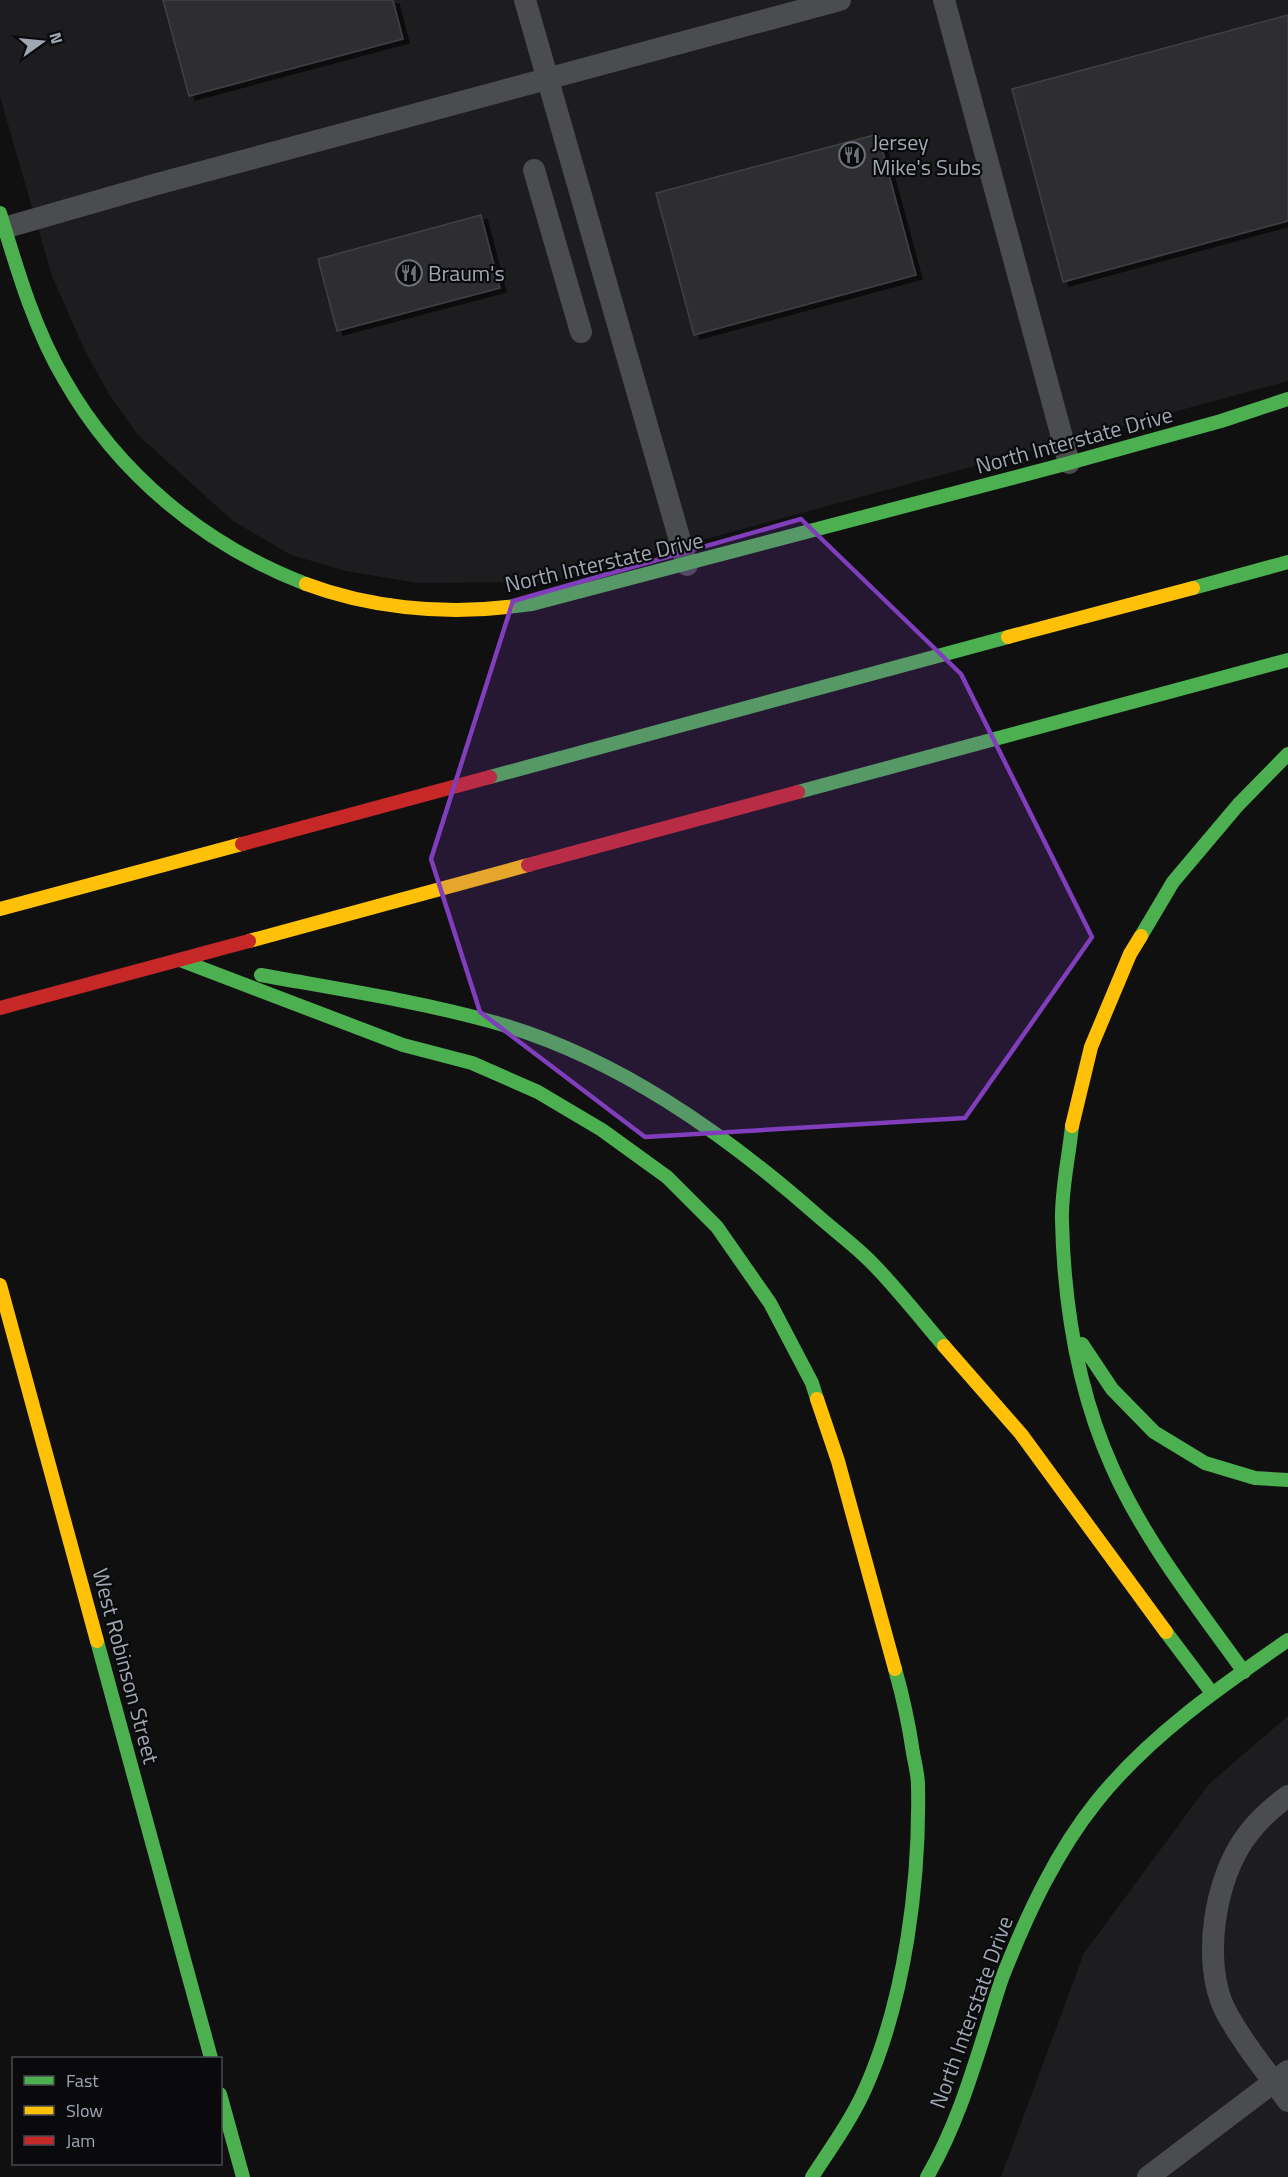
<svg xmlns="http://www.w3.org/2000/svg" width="1288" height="2177" font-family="'Titillium Web',sans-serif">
  <defs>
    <filter id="shadow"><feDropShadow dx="6" dy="4" stdDeviation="0" flood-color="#0009"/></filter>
  </defs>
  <rect width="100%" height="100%" fill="#101010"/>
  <!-- built -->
  <path fill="#1d1d1f" d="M0 0H1288V381L547 582 418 583 346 571 291 555 233 521 138 435 109 394 85 351 52 276 0 97Z
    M1288 1716V2177H1001L1084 1953 1209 1784Z"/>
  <!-- building -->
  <path fill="#2f2f31" stroke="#3e4044" stroke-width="1.5" filter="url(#shadow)" d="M163 0H393L403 39 189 96Z
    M1288 15V221L1063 282 1012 89Z
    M878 134 916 275 694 335 656 193Z
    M481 215 500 288 337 331 318 259Z"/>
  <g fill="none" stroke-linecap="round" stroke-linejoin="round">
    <!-- lane -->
    <path stroke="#4a4c50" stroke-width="22" d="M525 0 687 565
      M944 0 1069 463
      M534 170 581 332
      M4 228 157 184 840 0
      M1288 1796C1273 1807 1259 1819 1248 1834 1215 1876 1201 1961 1225 2010 1242 2042 1266 2071 1288 2101
      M1148 2177 1288 2071"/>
    <!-- fast -->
    <path stroke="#4caf50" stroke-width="14" d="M0 213C17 269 34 328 64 379 118 474 204 545 306 584
      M1193 588 1288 562
      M507 607 532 604 1069 463 1221 421 1288 399
      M490 777 1008 637
      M798 792 1288 660
      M1141 936 1173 882 1238 805 1288 754
      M180 960 403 1045 472 1063 538 1092 602 1130 667 1177 717 1227 770 1303 812 1383 817 1399
      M261 975C338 989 417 1001 493 1022 615 1056 724 1133 818 1216 835 1231 854 1245 870 1261 896 1287 920 1318 944 1346
      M1072 1126C1069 1156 1061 1191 1062 1221 1064 1306 1078 1392 1113 1469 1145 1541 1198 1608 1244 1672
      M1082 1344 1112 1389 1154 1432 1205 1463 1255 1478 1288 1480
      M1166 1632 1212 1693
      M97 1641 211 2058
      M220 2094 243 2177
      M812 2177C831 2148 852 2119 866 2087 905 1998 920 1882 918 1785 918 1775 915 1764 913 1753 909 1725 903 1697 895 1669
      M927 2177C954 2131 970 2080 986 2029 992 2011 997 1991 1004 1973 1028 1913 1056 1852 1097 1801 1149 1736 1220 1687 1288 1640"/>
    <!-- slow -->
    <path stroke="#ffc107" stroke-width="14" d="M306 584C367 607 442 615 507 607
      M1008 637 1193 588
      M0 909 242 844
      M249 941 528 865
      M1072 1126 1091 1047 1130 954 1141 936
      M0 1285 97 1641
      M944 1346 1021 1434 1166 1632
      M817 1399 838 1461 895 1669"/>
    <!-- jam -->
    <path stroke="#c62828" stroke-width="14" d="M242 844 490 777
      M528 865 798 792
      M0 1008 249 941"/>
  </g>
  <!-- marked area -->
  <path fill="#803ebd" fill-opacity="0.2" stroke="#803ebd" stroke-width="4.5" stroke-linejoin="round" d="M801 519 961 674 1092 937 965 1118 645 1137 480 1012 431 859 513 601Z"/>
  <!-- icons -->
  <defs>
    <g id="restaurant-ring" transform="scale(1.35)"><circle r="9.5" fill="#0a0a0c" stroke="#6d727a" stroke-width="1.5"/><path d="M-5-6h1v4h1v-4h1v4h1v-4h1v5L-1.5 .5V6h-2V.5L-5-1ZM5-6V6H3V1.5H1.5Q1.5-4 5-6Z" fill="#6d727a"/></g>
  </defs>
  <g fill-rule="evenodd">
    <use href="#restaurant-ring" x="852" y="155"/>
    <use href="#restaurant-ring" x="409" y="273"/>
  </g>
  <g text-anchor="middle" stroke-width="4.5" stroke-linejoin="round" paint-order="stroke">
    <!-- poi labels -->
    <g font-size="22" fill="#9fa7b3" stroke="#0a0a0c" text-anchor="start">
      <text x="872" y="150">Jersey<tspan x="872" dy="25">Mike's Subs</tspan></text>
      <text x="428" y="281">Braum's</text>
    </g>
    <!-- street labels -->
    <g font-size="22" fill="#9fa7b3" stroke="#0a0a0c">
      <text transform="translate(1074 440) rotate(-15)" y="8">North Interstate Drive</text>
      <text transform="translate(604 562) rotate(-13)" y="8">North Interstate Drive</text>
      <text transform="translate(126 1666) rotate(75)" y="8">West Robinson Street</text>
      <text transform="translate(971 2012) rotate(-70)" y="8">North Interstate Drive</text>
    </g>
  </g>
  <!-- legend -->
  <rect x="12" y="2057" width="210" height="108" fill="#0a0a0c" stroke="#46494f" stroke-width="1.5"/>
  <rect x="24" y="2076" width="30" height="9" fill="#4caf50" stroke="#46494f" stroke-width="1.5"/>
  <text x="66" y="2087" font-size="18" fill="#9fa7b3">Fast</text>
  <rect x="24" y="2106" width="30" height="9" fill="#ffc107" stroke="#46494f" stroke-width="1.5"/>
  <text x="66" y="2117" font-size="18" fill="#9fa7b3">Slow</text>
  <rect x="24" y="2136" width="30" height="9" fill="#c62828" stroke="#46494f" stroke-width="1.5"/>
  <text x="66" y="2147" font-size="18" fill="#9fa7b3">Jam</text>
  <!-- north arrow -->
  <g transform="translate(42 42) rotate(75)" stroke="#0a0a0c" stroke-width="4.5" paint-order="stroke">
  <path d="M0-4.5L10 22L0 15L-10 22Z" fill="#9fa7b3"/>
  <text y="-9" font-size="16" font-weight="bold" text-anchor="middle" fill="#9fa7b3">N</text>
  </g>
</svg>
